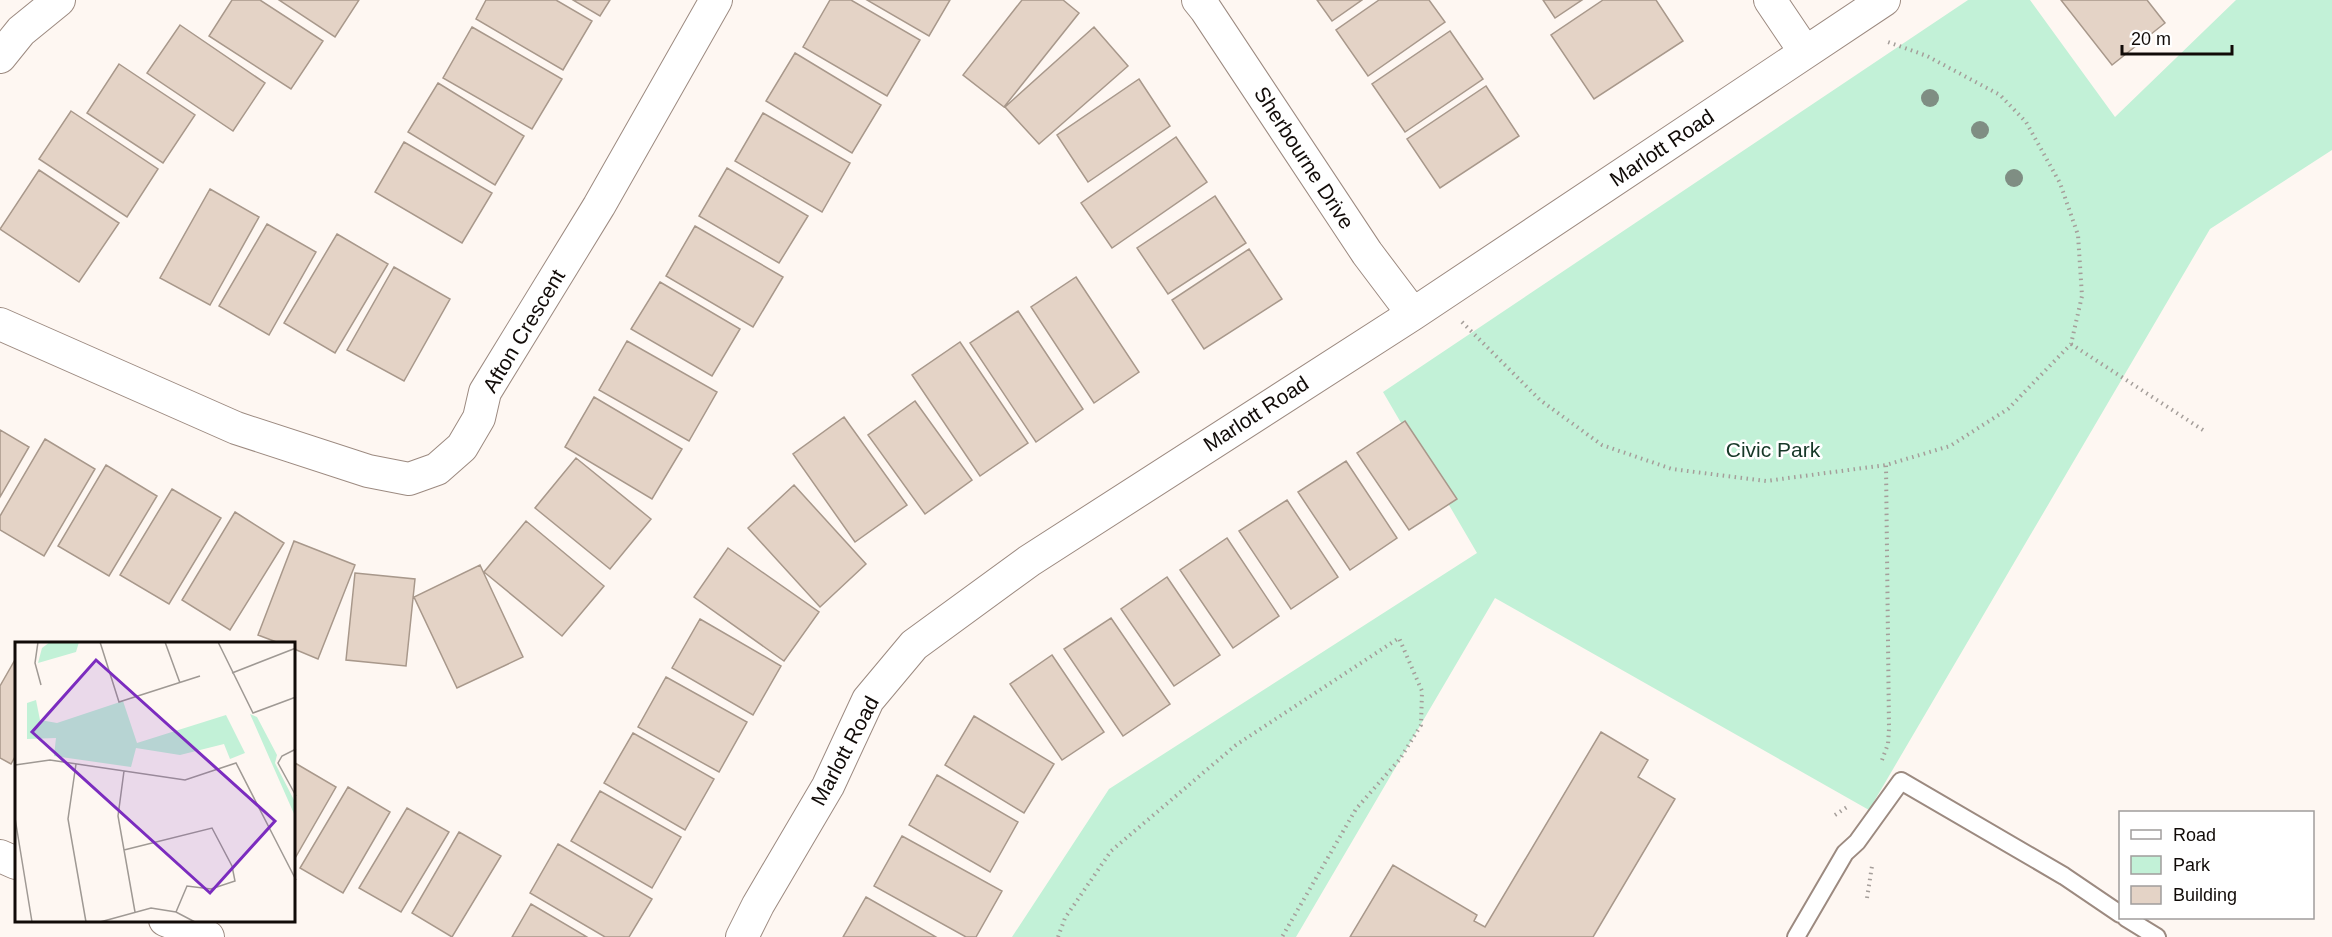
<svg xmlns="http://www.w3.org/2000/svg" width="2332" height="937" font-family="Helvetica,sans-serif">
  <rect width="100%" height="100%" fill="#fef7f2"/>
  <!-- green -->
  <path fill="#c2f1d7" d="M1968 0H2030L2115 117 2236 0H2332V150L2210 229 1869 810 1495 598 1296 937H1012L1109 789 1477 553 1383 392Z"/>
  <!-- building -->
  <path fill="#e4d3c6" stroke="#a8988b" stroke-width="1.5" d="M232 0H260L323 41 291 89 209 36Z
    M279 0H359L335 37Z
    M486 0H556L592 21 563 70 476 19Z
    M573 0H610L600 16Z
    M830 0H851L920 40 887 96 803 47Z
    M867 0H950L929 36Z
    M1022 0H1063L1079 13 1004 107 963 75Z
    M1317 0H1362L1332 21Z
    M1379 0H1429L1445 22 1368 76 1336 30Z
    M1543 0H1582L1555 18Z
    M1603 0H1656L1683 41 1594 99 1551 35Z
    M2061 0H2147L2165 23 2112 65Z
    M180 25 265 83 233 131 147 73Z
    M472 27 562 79 532 129 443 78Z
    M1094 27 1128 66 1039 144 1005 107Z
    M1450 31 1483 79 1405 132 1372 84Z
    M795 53 881 105 852 153 766 101Z
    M119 64 195 115 163 163 87 113Z
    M1139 79 1170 126 1088 182 1057 135Z
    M438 83 524 136 495 185 408 132Z
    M1486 86 1519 136 1440 188 1407 139Z
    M71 111 158 169 127 217 39 159Z
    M763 113 850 163 822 212 735 161Z
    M1176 137 1207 182 1112 248 1081 203Z
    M404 142 492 193 462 243 375 192Z
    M727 168 808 216 779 263 699 216Z
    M39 170 119 223 79 282 0 229Z
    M210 189 259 217 210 305 160 278Z
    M1215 196 1246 243 1168 294 1137 248Z
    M267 224 316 252 269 335 219 306Z
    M695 226 783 277 753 327 666 276Z
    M337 234 388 264 335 353 284 323Z
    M1249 249 1282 299 1204 349 1172 300Z
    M394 267 450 299 404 381 347 350Z
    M1076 277 1139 372 1094 403 1031 307Z
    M660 282 740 329 712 376 631 329Z
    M1018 311 1083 409 1036 442 970 343Z
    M627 341 717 392 689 441 599 390Z
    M960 342 1028 443 980 476 912 375Z
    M594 397 682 449 652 499 565 447Z
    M915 401 972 480 925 514 868 435Z
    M844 417 907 505 855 542 793 454Z
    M1405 421 1457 499 1409 530 1357 453Z
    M0 430 29 447 0 497Z
    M45 439 95 469 44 556 0 530V516Z
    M576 458 651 519 610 569 535 508Z
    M1346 461 1397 538 1350 570 1298 492Z
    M106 465 157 496 109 576 58 546Z
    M794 485 866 564 820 607 748 528Z
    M172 489 221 518 169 604 120 575Z
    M1287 500 1338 577 1291 609 1239 531Z
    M235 512 284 543 230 630 182 600Z
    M526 521 604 586 562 636 484 572Z
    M1227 538 1279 616 1233 648 1180 570Z
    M294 541 355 565 318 659 294 649V643H279L258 635Z
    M728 548 819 612 784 661 694 597Z
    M480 565 523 657 457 688 414 597Z
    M355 573 415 579 406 666 346 660Z
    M1167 577 1220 655 1174 686 1121 609Z
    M1111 618 1170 704 1123 736 1064 649Z
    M700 619 781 666 753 715 672 668Z
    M1052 655 1104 732 1062 760 1010 684Z
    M16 658V755L11 764 0 758V686Z
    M666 677 747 722 719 772 638 727Z
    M974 716 1054 764 1024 813 945 765Z
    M1601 732 1648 760 1638 777 1675 799 1593 937H1350L1393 865 1477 915 1474 921 1485 927Z
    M633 733 714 779 685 830 604 783Z
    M295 763 336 787 294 860V766Z
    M937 775 1018 822 990 872 909 825Z
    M348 787 390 812 343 893 300 868Z
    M600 791 681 837 652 888 571 841Z
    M407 808 449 832 401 912 359 888Z
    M459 832 501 856 452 937 412 913Z
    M902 836 1002 891 976 937H966L874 886Z
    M558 844 652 899 629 937H605L530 893Z
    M866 897 936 937H843Z
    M531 904 587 937H512Z"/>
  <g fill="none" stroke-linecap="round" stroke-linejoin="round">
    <!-- lane casing -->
    <g stroke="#9c8a80" stroke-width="20">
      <path id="lane" d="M2126 918 2157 937
        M1796 937 1845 853 1857 842 1901 781 2064 876 2120 914"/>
    </g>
    <!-- street casing -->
    <g stroke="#9c8a80" stroke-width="34">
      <path id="street" d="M1198 0 1206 10 1367 253 1413 314
        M1770 0 1805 52
        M0 57 21 31 59 0
        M0 324 236 428 368 471 409 479 437 469 462 447 479 418 485 392 599 206 716 0
        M0 856 16 863
        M165 920 208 937
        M742 937 758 905 828 786 868 700 914 645 1029 561 1413 314 1884 0"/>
    </g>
    <!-- path -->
    <path stroke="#a59e9a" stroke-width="4" stroke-dasharray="1.5 4.5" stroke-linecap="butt" d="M1462 322 1540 400 1602 445 1672 469 1766 481 1886 465 1950 446 2008 409 2071 344 2082 296 2078 235 2060 183 2026 122 2000 95 1927 56 1885 41
      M2071 344 2206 432
      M1882 760 1888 744 1889 729 1886 465
      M1835 815 1847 807
      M1867 898 1872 866
      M1058 937 1065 918 1111 851 1236 745 1399 638 1422 691 1421 725 1400 759 1356 809 1282 937"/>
    <!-- lane -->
    <use href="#lane" stroke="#fff" stroke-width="16"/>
    <!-- street -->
    <use href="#street" stroke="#fff" stroke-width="32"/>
  </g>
  <!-- trees -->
  <g fill="#7f8e83">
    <circle cx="1930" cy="98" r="9"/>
    <circle cx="1980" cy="130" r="9"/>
    <circle cx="2014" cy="178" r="9"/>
  </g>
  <g text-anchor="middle" stroke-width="5" stroke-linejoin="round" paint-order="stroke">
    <!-- street labels -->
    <g font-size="21" fill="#110b08" stroke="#fff">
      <text transform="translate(1662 148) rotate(-34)" y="7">Marlott Road</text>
      <text transform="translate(1304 158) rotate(57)" y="7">Sherbourne Drive</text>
      <text transform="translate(524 331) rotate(-59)" y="7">Afton Crescent</text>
      <text transform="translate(1256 414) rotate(-33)" y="7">Marlott Road</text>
      <text transform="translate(845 751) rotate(-62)" y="7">Marlott Road</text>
    </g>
    <!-- park labels -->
    <g font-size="21" fill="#173828" stroke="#fff">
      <text x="1773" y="457">Civic Park</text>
    </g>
  </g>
  <!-- overview -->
  <g transform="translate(15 642)">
    <rect width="280" height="280" fill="#fef7f2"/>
    <path d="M35 0H64L61 10 23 21 27 6ZM21 58 25 78 42 81 108 59 122 101 211 73 230 111 215 117 209 102 165 113 121 106 116 125 39 114 41 96 12 97V61ZM235 72 242 75 262 113 260 121 280 160V174Z" fill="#c2f1d7"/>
    <path fill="none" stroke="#9f9994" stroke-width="1.5" d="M23 0 20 21 26 43M85 0 104 60 185 34M150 0 165 41M203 0 238 71 281 55M217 31 281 6M281 107 267 114 263 121 281 154M61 122 53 177 71 280M0 123 35 118 170 138 221 121 281 238M109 129 103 174 120 270M0 176 17 280M109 208 197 186 217 224 220 239 196 247 172 244 161 270M85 280 136 266 161 270 180 280"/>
    <path fill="#7b2cbf" fill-opacity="0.15" stroke="#7b2cbf" stroke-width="3" d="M81 18 260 179 195 251 17 90Z"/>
    <rect width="280" height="280" fill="none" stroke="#110b08" stroke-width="3"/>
  </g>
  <!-- legend -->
  <rect x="2119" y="811" width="195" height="108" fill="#ffffff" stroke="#a09d9c" stroke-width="1.5"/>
  <rect x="2131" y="830" width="30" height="9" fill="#ffffff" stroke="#a09d9c" stroke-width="1.5"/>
  <text x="2173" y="841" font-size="18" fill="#110b08">Road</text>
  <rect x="2131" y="856" width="30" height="18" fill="#c2f1d7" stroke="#a09d9c" stroke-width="1.5"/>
  <text x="2173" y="871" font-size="18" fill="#110b08">Park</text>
  <rect x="2131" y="886" width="30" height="18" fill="#e4d3c6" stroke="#a09d9c" stroke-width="1.5"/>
  <text x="2173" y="901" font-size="18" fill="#110b08">Building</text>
  <!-- scale -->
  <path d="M2122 45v9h110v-9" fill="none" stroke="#110b08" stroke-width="3"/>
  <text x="2131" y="45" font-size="18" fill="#110b08" stroke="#ffffff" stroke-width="4.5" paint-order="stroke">20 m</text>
</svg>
